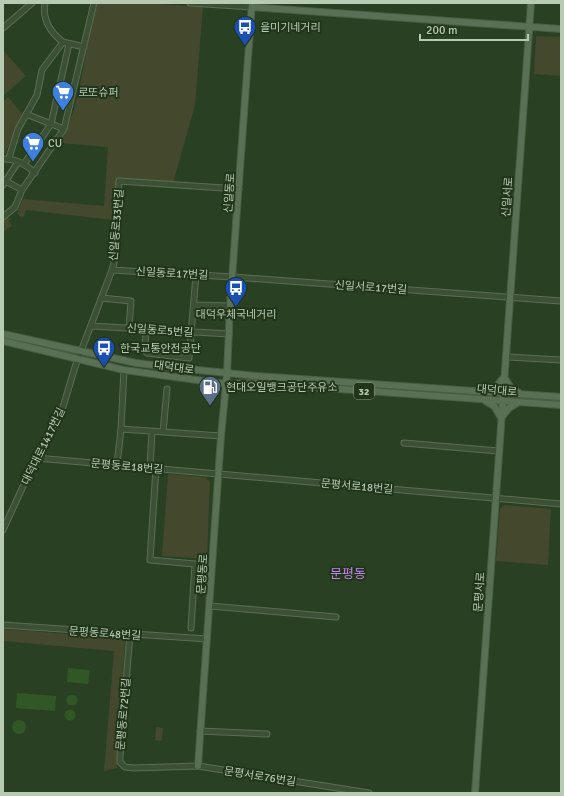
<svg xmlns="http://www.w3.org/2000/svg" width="564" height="796" font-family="Signika,'Noto Sans KR',sans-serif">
  <rect width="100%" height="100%" fill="#294022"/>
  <!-- green -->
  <path fill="#44482c" d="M97 3H144L203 7 195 105 173 183 117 179 113 220 26 210 24 216 21 217 17 213 23 199 104 206 108 147 61 143C81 102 86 51 94 6Z
    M536 36 561 37V76L534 74Z
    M3 50 26 76 3 96Z
    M8 97 22 114 5 154H3V102Z
    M6 218H9L11 219 9 221 12 226 3 232V221Z
    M168 474 205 477 210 482 207 559 162 556Z
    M504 505 551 509 548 565 496 561 500 509Z
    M3 629 121 638 125 642 117 768 104 771 114 651 3 641Z
    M156 727 163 728 162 741 155 740Z"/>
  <!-- water -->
  <path fill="#325726" d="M68 668 90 670 88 684 67 682Z
    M17 693 56 696 55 711 16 708Z
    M66.5 700a5.5 5.5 0 1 1 11 0a5.5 5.5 0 1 1-11 0Z
    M64.5 715a5.5 5.5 0 1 1 11 0a5.5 5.5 0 1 1-11 0Z
    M12 727a7 7 0 1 1 14 0a7 7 0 1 1-14 0Z"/>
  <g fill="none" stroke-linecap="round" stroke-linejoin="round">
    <!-- minor casing -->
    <g stroke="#5a6e54" stroke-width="7">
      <path id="minor" d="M45 3C42 20 50 32 63 42
        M190 3 252 7
        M3 28 32 3
        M26 114 64 129
        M9 158 18 129 37 95 42 70 63 42 84 47
        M3 159C15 158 27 165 35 173
        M24 164 51 124 69 44
        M4 180 22 190
        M3 185 18 162
        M3 217 15 207 22 190 64 129 94 3
        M112 270 233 277 561 301
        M102 298 131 301 129 328
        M194 305 230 306
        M91 326 229 334
        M146 329 145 351 147 353 189 358 196 275
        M506 357 561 360
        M121 429 221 436
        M163 432 167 389
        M404 443 499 451
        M36 458C211 473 386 488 561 504
        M117 465 121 429 124 370
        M150 468 152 432
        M156 468 150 560 195 564 191 628
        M3 530 36 458 63 407 75 367 112 270 114 263 119 181 239 189
        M210 606 336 617
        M3 625 207 639
        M130 634 120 756V762L125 767 134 768 198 766 369 793
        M200 731 267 734"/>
    </g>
    <!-- major casing -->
    <g stroke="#485c42" stroke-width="8">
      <path id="major" d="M252 7 561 29
        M3 334 136 363 169 367 257 376 561 397
        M3 341 124 370 226 384 256 383 561 405
        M504 377 511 388 519 393
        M486 392 496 387 504 377
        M485 401 494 406 500 416
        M501 418 509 408 519 402
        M198 766 221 436 227 374 230 306 252 3
        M475 793 531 3"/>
    </g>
    <!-- minor -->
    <use href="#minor" stroke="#3c5036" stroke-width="5"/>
    <!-- major -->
    <use href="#major" stroke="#5a7054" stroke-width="6"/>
  </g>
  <!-- icons -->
  <defs>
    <g id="bus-pin" transform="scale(1.15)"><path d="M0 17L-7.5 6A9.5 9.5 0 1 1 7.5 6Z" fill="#1a4fb4" stroke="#21351b"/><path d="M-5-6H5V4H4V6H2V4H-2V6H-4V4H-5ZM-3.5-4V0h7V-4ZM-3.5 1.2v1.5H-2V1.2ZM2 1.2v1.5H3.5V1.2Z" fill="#fff"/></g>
    <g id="supermarket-pin" transform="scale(1.15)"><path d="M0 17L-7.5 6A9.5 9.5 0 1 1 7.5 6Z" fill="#3f7fe0" stroke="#21351b"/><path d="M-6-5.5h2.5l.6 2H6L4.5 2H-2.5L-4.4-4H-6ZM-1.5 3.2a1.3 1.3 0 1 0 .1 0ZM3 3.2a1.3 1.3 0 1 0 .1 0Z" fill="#fff"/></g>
    <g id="fuel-pin" transform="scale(1.15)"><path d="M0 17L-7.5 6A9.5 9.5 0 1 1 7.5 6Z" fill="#5c6f8a" stroke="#21351b"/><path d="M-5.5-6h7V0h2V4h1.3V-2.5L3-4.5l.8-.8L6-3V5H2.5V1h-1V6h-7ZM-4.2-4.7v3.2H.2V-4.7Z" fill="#fff"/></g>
  </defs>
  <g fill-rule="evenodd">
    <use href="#bus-pin" x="245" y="27"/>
    <use href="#supermarket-pin" x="63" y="92"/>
    <use href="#supermarket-pin" x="33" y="143"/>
    <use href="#bus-pin" x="236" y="288"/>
    <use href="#bus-pin" x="104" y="348"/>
    <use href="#fuel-pin" x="210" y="387"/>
  </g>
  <g text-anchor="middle" stroke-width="4" stroke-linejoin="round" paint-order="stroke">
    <!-- shield labels -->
    <rect fill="#21351b" stroke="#8a9e85" stroke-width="1" x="354" y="383" width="20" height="16" rx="3"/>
    <g font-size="10" font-weight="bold" fill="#b7cbb2">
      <text x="364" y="395">32</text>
    </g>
    <!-- poi labels -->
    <g font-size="11" fill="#b7cbb2" stroke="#21351b" text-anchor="start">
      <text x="260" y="31">을미기네거리</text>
      <text x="78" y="96">로또슈퍼</text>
      <text x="48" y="147">CU</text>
      <text x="236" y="318" text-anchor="middle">대덕우체국네거리</text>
      <text x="120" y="352">한국교통안전공단</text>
      <text x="226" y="391">현대오일뱅크공단주유소</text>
    </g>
    <!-- street labels -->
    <g font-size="11" fill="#b7cbb2" stroke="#21351b">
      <text transform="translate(229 193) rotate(-86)" y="4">신일동로</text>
      <text transform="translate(507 197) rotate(-86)" y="4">신일서로</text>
      <text transform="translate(116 225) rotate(-85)" y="4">신일동로33번길</text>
      <text transform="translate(172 273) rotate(3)" y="4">신일동로17번길</text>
      <text transform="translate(371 287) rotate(4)" y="4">신일서로17번길</text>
      <text transform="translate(160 330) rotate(4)" y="4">신일동로5번길</text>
      <text transform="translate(174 367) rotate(8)" y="4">대덕대로</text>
      <text transform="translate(497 390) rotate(5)" y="4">대덕대로</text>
      <text transform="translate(43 446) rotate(-64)" y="4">대덕대로1417번길</text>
      <text transform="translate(127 466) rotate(5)" y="4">문평동로18번길</text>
      <text transform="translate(357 486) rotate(5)" y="4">문평서로18번길</text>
      <text transform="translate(202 574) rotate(-86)" y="4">문평동로</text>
      <text transform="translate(479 592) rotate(-86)" y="4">문평서로</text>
      <text transform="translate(105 633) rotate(4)" y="4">문평동로48번길</text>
      <text transform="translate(123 714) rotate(-85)" y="4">문평동로72번길</text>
      <text transform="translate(260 776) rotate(9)" y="4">문평서로76번길</text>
    </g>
    <!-- quarter labels -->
    <g font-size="13" fill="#c082e7" stroke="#21351b">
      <text x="348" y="578">문평동</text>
    </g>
  </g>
  <!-- border -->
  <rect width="564" height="796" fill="none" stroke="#b7cbb2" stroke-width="8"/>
  <!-- scale -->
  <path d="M420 34v6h108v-6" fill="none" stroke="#b7cbb2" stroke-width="2"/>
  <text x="426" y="34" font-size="12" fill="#b7cbb2" stroke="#21351b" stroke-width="3" paint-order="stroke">200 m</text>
</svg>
